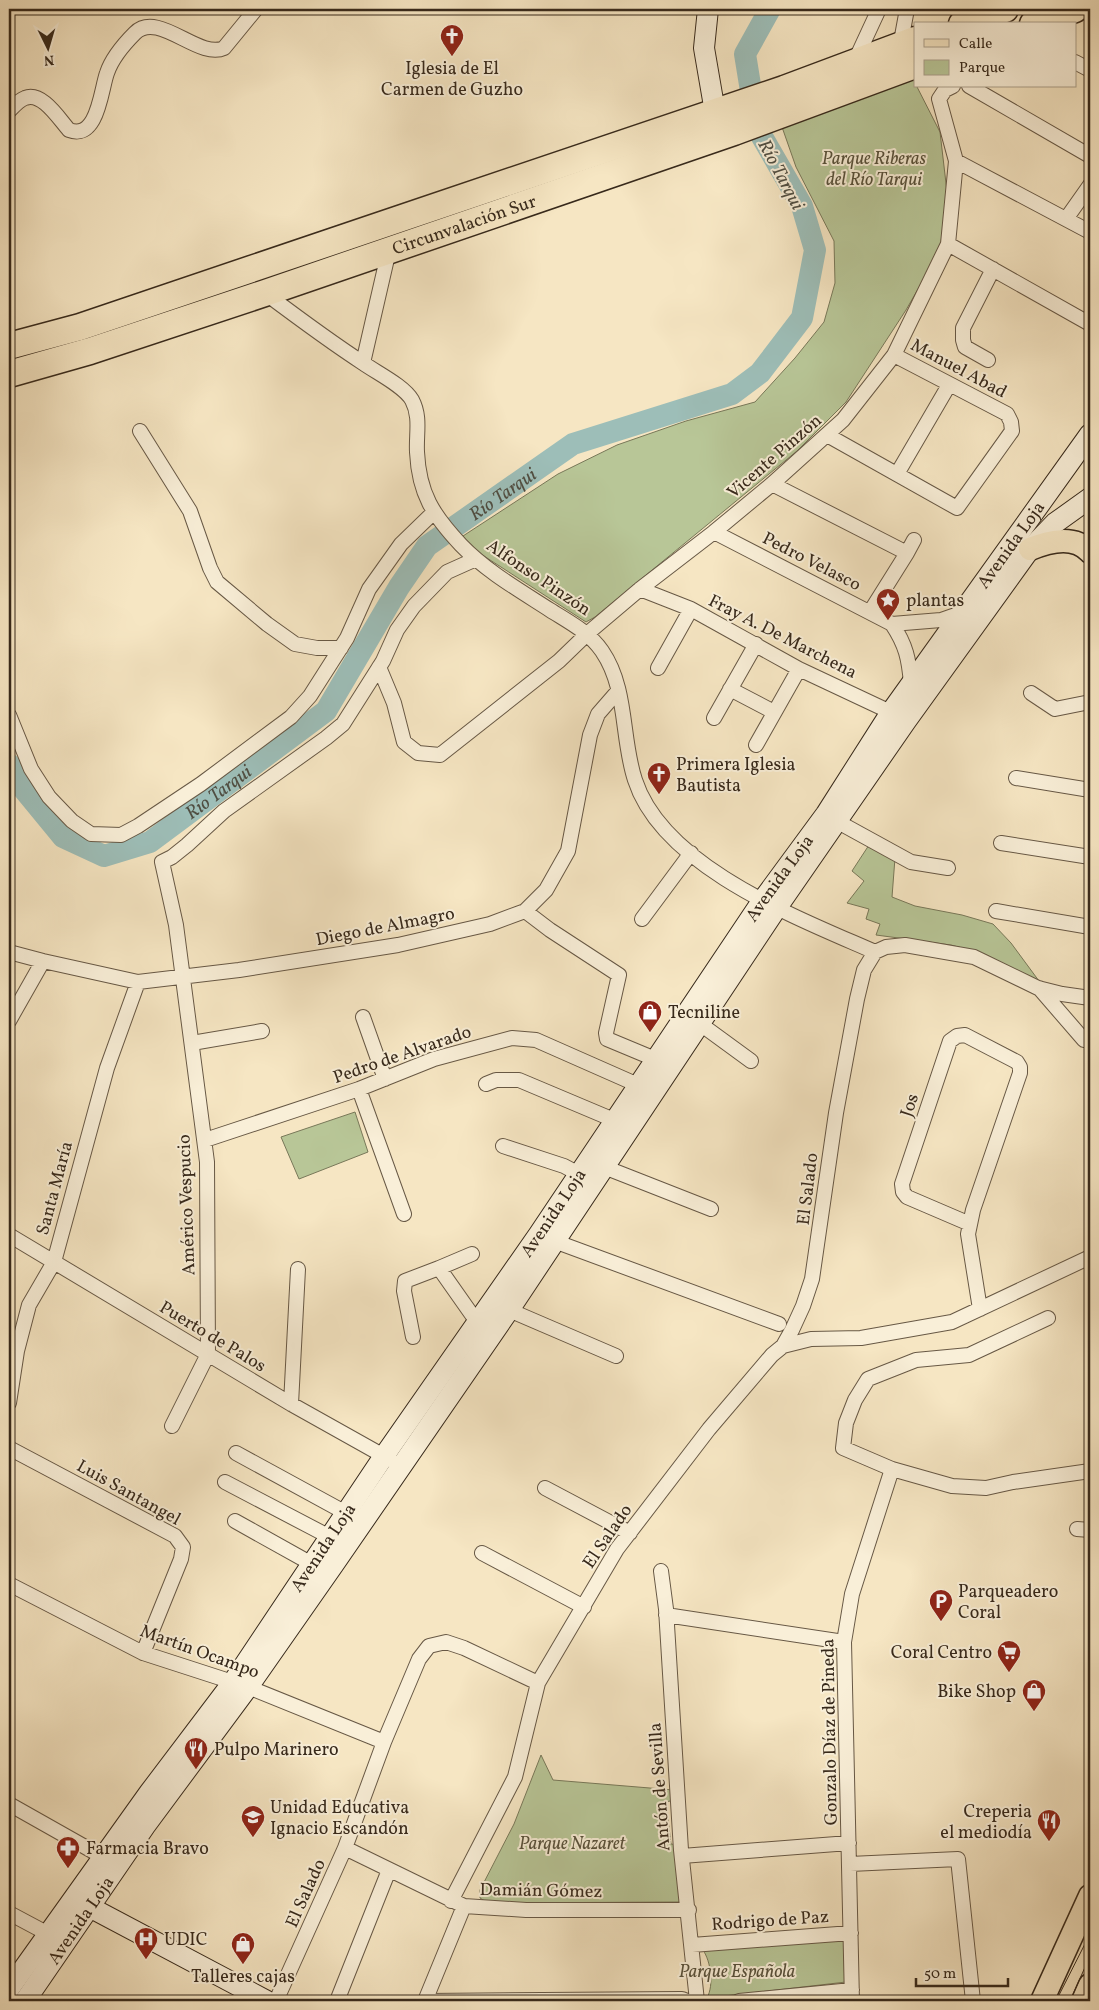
<svg xmlns="http://www.w3.org/2000/svg" width="1099" height="2010" font-family="Vollkorn,serif">
  <rect width="100%" height="100%" fill="#f6e6c3"/>
  <filter id="stains"><feTurbulence type="fractalNoise" baseFrequency=".004" numOctaves="4"/><feColorMatrix values="0 0 0 0 .2 0 0 0 0 .09 0 0 0 0 .02 0 0 0 .5 -.17"/></filter>
  <radialGradient id="worn" r=".72"><stop offset=".6" stop-color="#630" stop-opacity="0"/><stop offset="1" stop-color="#630" stop-opacity=".3"/></radialGradient>
  <!-- green -->
  <path fill="#b8c697" stroke="#787859" d="M913 79 940 132 947 192 940 251 906 310 846 402 797 451 595 617 586 622 470 547 463 536 558 474 617 445 686 421 755 402 795 358 824 322 835 283 834 241 796 167 782 127Z
    M869 845 895 858 892 897 915 906 962 915 993 924 1011 943 1039 981 984 954 951 945 876 935 880 924 866 919 869 909 847 903 864 881 852 871Z
    M355 1112 368 1152 299 1179 281 1137Z
    M541 1755 553 1780 674 1790V1800L666 1802 671 1844 678 1845 685 1899 678 1902 488 1903 480 1898V1890L514 1824Z
    M846 1937V1982L707 1998C714 1985 711 1962 703 1950Z"/>
  <g fill="none" stroke-linecap="round" stroke-linejoin="round">
    <!-- river -->
    <path stroke="#9dbeb8" stroke-width="22" id="s1" d="M9 764 17 781 63 837 104 856 150 842 326 711 399 587 427 546 573 444 732 394 760 373 802 318 815 250 802 206 757 128 745 54 770 9"/>
    <!-- street casing -->
    <g stroke="#675845" stroke-width="16">
      <path id="street" d="M900 47 907 9
        M1075 62 1090 70
        M854 63 879 9
        M969 86 1090 156
        M9 111C13 107 19 100 25 98 42 91 59 119 69 130 98 141 101 89 107 73 112 58 124 44 135 33 158 10 199 60 224 48L256 9
        M956 161 1090 232
        M1066 219 1090 185
        M948 244 1090 324
        M265 293C297 317 329 341 363 363 377 373 404 386 412 400 421 417 416 434 417 452 419 494 433 515 461 545 486 571 519 590 550 610 569 622 589 632 602 651 628 689 621 738 635 780 663 867 798 918 875 952
        M988 360 965 347 963 340V328L993 269
        M363 363 389 250
        M140 431 190 511 210 568 217 582 267 624 295 644 317 648H341
        M827 435 957 508 1012 431 1011 422 1007 414 894 355
        M897 474 949 385
        M772 484 907 553 870 612
        M714 532 892 624C906 645 909 659 911 684
        M907 553 914 540
        M640 589 691 609 799 669 899 716
        M892 624 941 620 961 613
        M379 667 394 703 404 742 418 753 440 755 559 661 588 633 640 589 714 532 772 484 843 420 894 355 948 244 956 161 939 99 945 90 953 86
        M658 668 691 609
        M730 689 774 712
        M1031 693 1055 709 1090 702
        M9 715 31 769 49 797 72 821 91 834 121 835 138 826 201 784 291 717 310 696 347 638 369 589 401 544 434 512
        M714 718 756 644
        M756 745 799 669
        M1016 778 1090 790
        M829 817 911 862 948 868
        M1001 843 1090 857
        M525 911 550 930 619 975 606 1033 607 1039 655 1059
        M996 911 1090 927
        M642 919 691 853
        M9 952 43 961 138 982 239 970 398 945 490 924 525 911 546 890 568 851 590 735 598 714 618 691
        M1039 988 1084 1040
        M363 1017 385 1079
        M9 1021 43 961
        M699 1023 751 1061
        M192 1043 262 1031
        M486 1084 496 1080H519L614 1120
        M359 1089 404 1214
        M205 1140 359 1089 434 1059 512 1038 536 1040 638 1085
        M503 1146 564 1166 579 1174
        M604 1167 711 1209
        M970 1224 907 1197 903 1192 902 1184 950 1041 957 1036 965 1035 1017 1062 1020 1067V1073L973 1210 968 1234 980 1309
        M9 1235 291 1404 391 1460
        M554 1241 779 1324
        M439 1268 472 1254
        M509 1310 616 1356
        M1048 1318 969 1355 916 1360 868 1379 855 1400 846 1423 843 1448 892 1469 952 1486 986 1488 1013 1482 1090 1471
        M413 1337 404 1291 405 1281 439 1268 477 1322
        M783 1346 811 1339 861 1338 952 1322 1090 1257
        M9 1403 17 1351 29 1305 54 1262 107 1068 138 982
        M291 1404 298 1269
        M172 1426 208 1354 207 1162 176 925 162 862 172 857 187 845 224 811 326 738 343 724 383 661 397 630 414 606 447 572 476 559
        M9 1448 175 1536 183 1547 181 1559 143 1653
        M236 1453 346 1513
        M225 1482 330 1537
        M545 1488 630 1533
        M235 1521 312 1564
        M1077 1529 1090 1530
        M482 1553 584 1607
        M661 1571 666 1609 681 1850 697 2001
        M9 1584 143 1653 248 1687 384 1742
        M666 1615 844 1642
        M9 1804 110 1861
        M345 1848 464 1906 526 1910H689
        M682 1856 849 1843
        M850 1864 958 1859 973 2001
        M451 1901 515 1777 538 1683
        M9 1913 54 1937
        M692 1945 851 1933
        M276 2001 345 1848 384 1742 419 1659 429 1646 446 1642 464 1648 538 1683 617 1549 709 1429 772 1355 783 1346 792 1330 803 1306 812 1279 836 1113 857 999 864 970 875 952 886 947 905 945 974 957 1038 988 1062 994 1090 998
        M337 2001 389 1870
        M425 2001 682 1999 687 2001
        M425 2001 464 1906
        M739 2001 852 1990
        M852 2001 844 1642 852 1594 892 1469"/>
    </g>
    <!-- secondary casing -->
    <g stroke="#37291b" stroke-width="22">
      <g id="secondary">
        <path d="M708 9 704 48 715 112"/>
        <path d="M80 1902 267 2001"/>
        <path id="s2" d="M9 1989 149 1793 233 1682 384 1456 539 1234 762 901 826 814 891 712 1090 434"/>
        <path id="s3" d="M25 2001 145 1826 248 1687 334 1564 509 1310 776 909 906 721 1030 549 1055 523 1090 498"/>
      </g>
    </g>
    <!-- primary casing -->
    <g stroke="#37291b" stroke-width="25">
      <path id="primary" d="M1030 549C1049 541 1075 535 1090 552
        M1042 2001 1090 1896
        M1083 2001 1090 1985"/>
    </g>
    <!-- highway casing -->
    <g stroke="#37291b" stroke-width="29">
      <g id="highway">
        <path d="M962 24 1005 9"/>
        <path d="M1033 24 1075 9"/>
        <path d="M9 346 80 327 408 216 784 89 915 40"/>
        <path id="s4" d="M9 374 90 351 265 293 734 132 915 65"/>
      </g>
    </g>
    <!-- street -->
    <use href="#street" stroke="#f9efd8" stroke-width="14"/>
    <!-- secondary -->
    <use href="#secondary" stroke="#f9efd8" stroke-width="20"/>
    <!-- primary -->
    <use href="#primary" stroke="#f6e6c3" stroke-width="22"/>
    <!-- highway -->
    <use href="#highway" stroke="#f6e6c3" stroke-width="26"/>
    <!-- tram -->
    <path stroke="#37291b" stroke-width="1" d="M1056 2001 1090 1934
      M1070 2001 1090 1956"/>
  </g>
  <!-- icons -->
  <defs>
    <g id="church-pin" transform="scale(1.25)"><path d="M0 17L-7.5 6A9.5 9.5 0 1 1 7.5 6Z" fill="#8f2418" stroke="#f9efd8"/><path d="M-1.2-6h2.4v3.5h3.3v2.4h-3.3V6h-2.4V-.1h-3.3v-2.4h3.3Z" fill="#fff"/></g>
    <g id="sight-pin" transform="scale(1.25)"><path d="M0 17L-7.5 6A9.5 9.5 0 1 1 7.5 6Z" fill="#8f2418" stroke="#f9efd8"/><path d="M0-6L1.8-2.2L6-1.7L2.9 1.2L3.7 5.4L0 3.3L-3.7 5.4L-2.9 1.2L-6-1.7L-1.8-2.2Z" fill="#fff"/></g>
    <g id="shop-pin" transform="scale(1.25)"><path d="M0 17L-7.5 6A9.5 9.5 0 1 1 7.5 6Z" fill="#8f2418" stroke="#f9efd8"/><path d="M-5-2.5h2.3a2.7 3.5 0 0 1 5.4 0H5L5.5 6h-11ZM-1.5-2.5h3a1.5 2.3 0 0 0-3 0Z" fill="#fff"/></g>
    <g id="parking-pin" transform="scale(1.25)"><path d="M0 17L-7.5 6A9.5 9.5 0 1 1 7.5 6Z" fill="#8f2418" stroke="#f9efd8"/><path d="M-3.5-5.5H1a3.5 3.5 0 0 1 0 7H-1V5.5H-3.5ZM-1-3.4V-.6H.8a1.4 1.4 0 0 0 0-2.8Z" fill="#fff"/></g>
    <g id="supermarket-pin" transform="scale(1.25)"><path d="M0 17L-7.5 6A9.5 9.5 0 1 1 7.5 6Z" fill="#8f2418" stroke="#f9efd8"/><path d="M-6-5.5h2.5l.6 2H6L4.5 2H-2.5L-4.4-4H-6ZM-1.5 3.2a1.3 1.3 0 1 0 .1 0ZM3 3.2a1.3 1.3 0 1 0 .1 0Z" fill="#fff"/></g>
    <g id="restaurant-pin" transform="scale(1.25)"><path d="M0 17L-7.5 6A9.5 9.5 0 1 1 7.5 6Z" fill="#8f2418" stroke="#f9efd8"/><path d="M-5-6h1v4h1v-4h1v4h1v-4h1v5L-1.5 .5V6h-2V.5L-5-1ZM5-6V6H3V1.5H1.5Q1.5-4 5-6Z" fill="#fff"/></g>
    <g id="school-pin" transform="scale(1.25)"><path d="M0 17L-7.5 6A9.5 9.5 0 1 1 7.5 6Z" fill="#8f2418" stroke="#f9efd8"/><path d="M0-5L7-2L0 1L-7-2ZM-4 1L0 2.5L4 1V4Q0 6-4 4Z" fill="#fff"/></g>
    <g id="pharmacy-pin" transform="scale(1.25)"><path d="M0 17L-7.5 6A9.5 9.5 0 1 1 7.5 6Z" fill="#8f2418" stroke="#f9efd8"/><path d="M-2-6h4v4h4v4h-4v4h-4v-4h-4v-4h4Z" fill="#fff"/></g>
    <g id="hospital-pin" transform="scale(1.25)"><path d="M0 17L-7.5 6A9.5 9.5 0 1 1 7.5 6Z" fill="#8f2418" stroke="#f9efd8"/><path d="M-5-5h3v3.5h4V-5h3V5h-3V1.5h-4V5h-3Z" fill="#fff"/></g>
  </defs>
  <g fill-rule="evenodd">
    <use href="#church-pin" x="452" y="36"/>
    <use href="#sight-pin" x="888" y="600"/>
    <use href="#church-pin" x="659" y="774"/>
    <use href="#shop-pin" x="650" y="1012"/>
    <use href="#parking-pin" x="941" y="1601"/>
    <use href="#supermarket-pin" x="1009" y="1652"/>
    <use href="#shop-pin" x="1034" y="1691"/>
    <use href="#restaurant-pin" x="196" y="1749"/>
    <use href="#school-pin" x="253" y="1817"/>
    <use href="#restaurant-pin" x="1049" y="1821"/>
    <use href="#pharmacy-pin" x="68" y="1848"/>
    <use href="#hospital-pin" x="146" y="1939"/>
    <use href="#shop-pin" x="243" y="1944"/>
  </g>
  <g text-anchor="middle" stroke-width="4" stroke-linejoin="round" paint-order="stroke">
    <!-- poi labels -->
    <g font-size="18" fill="#37291b" stroke="#f9efd8" text-anchor="start">
      <text x="452" y="74" text-anchor="middle">Iglesia de El<tspan x="452" dy="21">Carmen de Guzho</tspan></text>
      <text x="906" y="606">plantas</text>
      <text x="676" y="770">Primera Iglesia<tspan x="676" dy="21">Bautista</tspan></text>
      <text x="668" y="1018">Tecniline</text>
      <text x="958" y="1597">Parqueadero<tspan x="958" dy="21">Coral</tspan></text>
      <text x="992" y="1658" text-anchor="end">Coral Centro</text>
      <text x="1016" y="1697" text-anchor="end">Bike Shop</text>
      <text x="214" y="1755">Pulpo Marinero</text>
      <text x="270" y="1813">Unidad Educativa<tspan x="270" dy="21">Ignacio Escandón</tspan></text>
      <text x="1032" y="1817" text-anchor="end">Creperia<tspan x="1032" dy="21">el mediodía</tspan></text>
      <text x="86" y="1854">Farmacia Bravo</text>
      <text x="164" y="1945">UDIC</text>
      <text x="243" y="1982" text-anchor="middle">Talleres cajas</text>
    </g>
    <!-- park labels -->
    <g font-size="18" font-style="italic" fill="#57503a" stroke="#f9efd8">
      <text x="874" y="164">Parque Riberas<tspan x="874" dy="21">del Río Tarqui</tspan></text>
      <text x="572" y="1849">Parque Nazaret</text>
      <text x="737" y="1977">Parque Española</text>
    </g>
    <!-- street labels -->
    <g font-size="18" fill="#37291b" stroke="#f9efd8">
      <text dy="6" stroke="none"><textPath href="#s4" startOffset="479">Circunvalación Sur</textPath></text>
      <text transform="translate(959 368) rotate(28)" y="6">Manuel Abad</text>
      <text transform="translate(774 456) rotate(-41)" y="6">Vicente Pinzón</text>
      <text dy="6" stroke="none"><textPath href="#s2" startOffset="1758">Avenida Loja</textPath></text>
      <text transform="translate(812 561) rotate(27)" y="6">Pedro Velasco</text>
      <text transform="translate(539 577) rotate(34)" y="6">Alfonso Pinzón</text>
      <text transform="translate(783 636) rotate(27)" y="6">Fray A. De Marchena</text>
      <text dy="6" stroke="none"><textPath href="#s2" startOffset="1352">Avenida Loja</textPath></text>
      <text transform="translate(385 926) rotate(-11)" y="6">Diego de Almagro</text>
      <text transform="translate(402 1054) rotate(-19)" y="6">Pedro de Alvarado</text>
      <text transform="translate(909 1105) rotate(-72)" y="6">Jos</text>
      <text transform="translate(54 1188) rotate(-75)" y="6">Santa María</text>
      <text transform="translate(807 1189) rotate(-83)" y="6">El Salado</text>
      <text transform="translate(186 1205) rotate(-92)" y="6">Américo Vespucio</text>
      <text dy="6" stroke="none"><textPath href="#s2" startOffset="948">Avenida Loja</textPath></text>
      <text transform="translate(213 1336) rotate(31)" y="6">Puerto de Palos</text>
      <text transform="translate(129 1492) rotate(29)" y="6">Luis Santangel</text>
      <text transform="translate(607 1536) rotate(-56)" y="6">El Salado</text>
      <text dy="6" stroke="none"><textPath href="#s2" startOffset="542">Avenida Loja</textPath></text>
      <text transform="translate(200 1651) rotate(20)" y="6">Martín Ocampo</text>
      <text transform="translate(829 1732) rotate(-91)" y="6">Gonzalo Díaz de Pineda</text>
      <text transform="translate(659 1787) rotate(-94)" y="6">Antón de Sevilla</text>
      <text transform="translate(541 1890) rotate(1)" y="6">Damián Gómez</text>
      <text transform="translate(305 1893) rotate(-66)" y="6">El Salado</text>
      <text transform="translate(770 1920) rotate(-4)" y="6">Rodrigo de Paz</text>
      <text dy="6" stroke="none"><textPath href="#s3" startOffset="98">Avenida Loja</textPath></text>
    </g>
    <!-- water labels -->
    <g font-size="19" font-style="italic" fill="#504e42" stroke="#f9efd8">
      <text transform="translate(782 174) rotate(62)" y="7">Río Tarqui</text>
      <text dy="7" stroke="none"><textPath href="#s1" startOffset="689">Río Tarqui</textPath></text>
      <text dy="7" stroke="none"><textPath href="#s1" startOffset="269">Río Tarqui</textPath></text>
    </g>
  </g>
  <!-- margin -->
  <rect width="1099" height="2010" fill="none" stroke="#f6e6c3" stroke-width="30"/>
  <rect x="10" y="10" width="1079" height="1990" fill="none" stroke="#37291b" stroke-width="2.5"/>
  <rect x="15" y="15" width="1069" height="1980" fill="none" stroke="#37291b"/>
  <!-- legend -->
  <rect x="914" y="22" width="162" height="65" fill="#f9efd8" stroke="#aba08c"/>
  <rect x="924" y="39" width="25" height="8" fill="#f6e6c3" stroke="#aba08c"/>
  <text x="959" y="48" font-size="15" fill="#37291b">Calle</text>
  <rect x="924" y="60" width="25" height="15" fill="#b8c697" stroke="#aba08c"/>
  <text x="959" y="72" font-size="15" fill="#37291b">Parque</text>
  <!-- north arrow -->
  <g transform="translate(48 48) rotate(175)" stroke="#f9efd8" stroke-width="4" paint-order="stroke">
  <path d="M0-4L9 19L0 12L-9 19Z" fill="#37291b"/>
  <text y="-8" font-size="14" font-weight="bold" text-anchor="middle" fill="#37291b">N</text>
  </g>
  <!-- scale -->
  <path d="M916 1978v8h92v-8" fill="none" stroke="#37291b" stroke-width="2.5"/>
  <text x="924" y="1978" font-size="15" fill="#37291b" stroke="#f9efd8" stroke-width="4" paint-order="stroke">50 m</text>
  <rect width="100%" height="100%" filter="url(#stains)"/>
  <rect width="100%" height="100%" fill="url(#worn)"/>
</svg>
